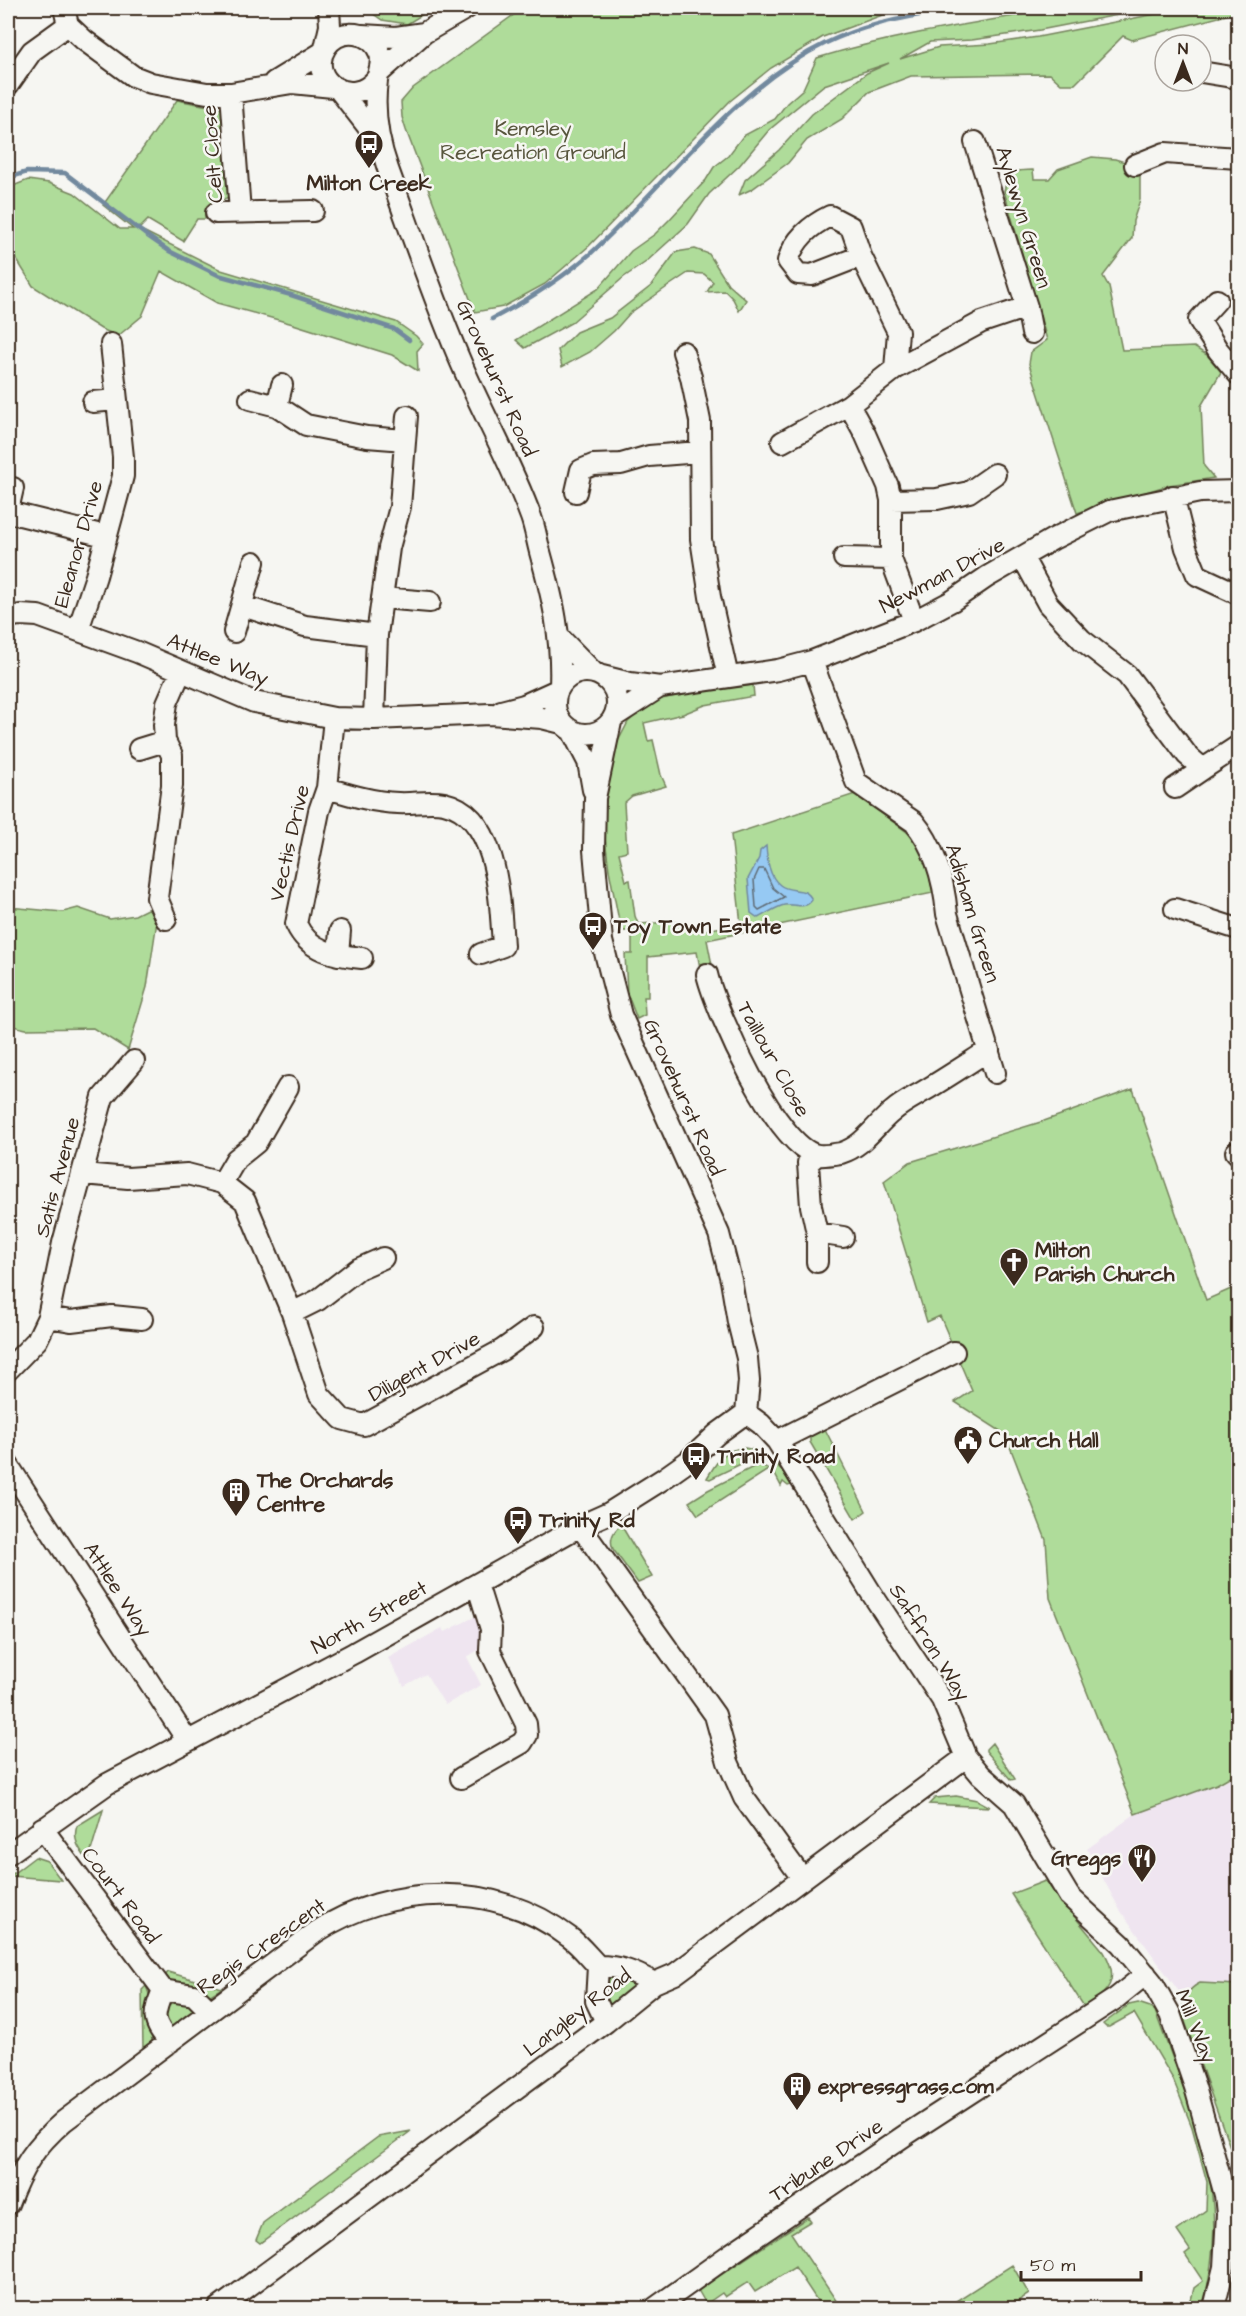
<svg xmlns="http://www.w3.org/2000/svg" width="1246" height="2316" font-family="'Architects Daughter',sans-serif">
  <rect width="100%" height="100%" fill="#f6f6f2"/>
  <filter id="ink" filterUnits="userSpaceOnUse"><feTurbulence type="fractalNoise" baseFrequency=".0167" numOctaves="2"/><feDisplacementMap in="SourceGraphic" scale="12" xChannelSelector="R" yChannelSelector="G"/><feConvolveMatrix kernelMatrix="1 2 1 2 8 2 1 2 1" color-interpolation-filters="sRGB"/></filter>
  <g filter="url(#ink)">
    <!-- built -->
    <path fill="#efe5f0" d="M478 1615 480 1649 467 1657 481 1685 445 1705 426 1674 404 1686 388 1658 442 1628 445 1632Z
      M1238 1774V2116L1204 2013 1180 1993 1120 1910 1087 1849 1135 1814 1219 1784Z"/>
    <!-- green -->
    <path fill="#afdc9a" stroke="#75835c" stroke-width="1.5" d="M365 8H440L428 11 407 24 382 20Z
      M523 8H933L885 14 823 37 771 68 730 101 589 246 545 284 503 307 475 312 406 130 402 117 401 102 413 88Z
      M1062 8H1154L1040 30 972 40 930 42 900 59 939 47 990 44 1038 37 1186 8H1238V12L1132 40 1123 36 1075 84H1061L1050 74 911 76 869 92 842 119 807 140 788 163 752 189 739 195 745 180 779 150 812 114 867 73 889 63 824 85 769 130 739 166 709 194 688 224 646 262 624 277 571 323 525 348 516 340 598 289 631 251 655 234 669 220 706 180 714 167 728 156 743 136 775 119 787 103 803 89 817 58C897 34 979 22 1062 8Z
      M177 100 224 109 229 197 207 206V217L205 219H197L183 241 148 220 139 229 221 270 396 322 416 336 423 344 417 351 418 371 392 355 293 324 217 303 161 271 142 316 118 336 101 329 33 286 17 260 8 250V188L28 180 49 183 74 193 120 229H133L103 205Z
      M1092 157 1115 159 1135 165 1140 176V200L1133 221 1132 238 1103 276 1109 287 1122 350 1194 347 1207 355 1221 372 1201 406 1204 466 1214 478 1169 485 1077 513 1029 364 1031 352 1047 340 1004 191C1009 169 1012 171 1033 170L1034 179H1049L1058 169Z
      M695 249 709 254 728 284 746 300 739 311 733 299 725 291 707 292 713 282 704 274 688 273 670 285 630 313 614 331 590 352 562 367 558 350 576 332 610 318 651 286 676 252Z
      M753 685 754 696 705 705 683 714 644 723 648 741 653 740 661 775 666 786 632 796 624 803 627 851 619 853 626 881 630 880 635 916 638 924 673 922 692 924 693 932 741 924 731 835 855 794 915 838 929 874 933 893 707 940 713 970 701 973 697 952 648 957V997H644L645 1015 637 1019 627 993 625 954H632V931H621L609 870 602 814 613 751 628 722 652 701 699 691Z
      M8 907 63 912 78 908 110 919 135 915 149 908 157 921 147 987 128 1050 93 1028 26 1029 8 1025Z
      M1133 1089 1206 1300 1238 1286V1772L1217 1784 1135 1814 1050 1598 1046 1540 1005 1434 955 1402 972 1391 940 1316 927 1322 884 1181 910 1162 1044 1121Z
      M825 1429 866 1511 855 1519 810 1442V1435Z
      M745 1448C768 1451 780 1466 791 1485L788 1486 783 1482 781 1486 769 1463 757 1456 710 1479 707 1478C718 1460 723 1449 745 1448Z
      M759 1464 767 1468 768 1470 698 1515 689 1502 708 1490Z
      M621 1525 652 1577 638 1583 613 1549C609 1540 613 1531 621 1525Z
      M992 1743 1015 1779 1011 1780 986 1751V1749Z
      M956 1796 977 1800 990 1807 929 1804 935 1798Z
      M103 1810 88 1861C80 1850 72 1840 77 1826Z
      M35 1857 47 1861 61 1880 10 1876Z
      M1045 1881 1104 1952C1121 1981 1108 1991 1085 2008L1011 1894Z
      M168 1972 222 1988 209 1996 189 1984 172 1983 165 1976Z
      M610 1978 626 1979 633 1984 632 1989 609 2007 601 1999 605 1981Z
      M1200 1983 1238 1985V2177L1230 2147 1183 2016C1181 2002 1187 1989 1200 1983Z
      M146 1986 149 1994 152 2044 145 2052 143 2049 142 1990Z
      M180 1996 196 2009C192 2018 178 2027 169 2027L162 2009 166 2001Z
      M1138 2003 1150 2007 1155 2011C1185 2095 1225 2173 1211 2264 1209 2279 1207 2295 1201 2308H1189L1194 2288 1203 2281 1185 2254 1190 2250 1177 2231 1206 2210 1207 2182 1192 2127 1173 2079 1134 2013 1109 2027H1106L1103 2024 1129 2005Z
      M411 2131 260 2243 256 2240 263 2223 378 2137Z
      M808 2217 811 2221 791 2233 841 2308H822L795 2267 755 2292 748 2282 725 2297 722 2293 706 2304 698 2290Z
      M1012 2265 1029 2294 1007 2308H945Z"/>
    <!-- water -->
    <path fill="#96c9f3" stroke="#72899e" stroke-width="1.5" d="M766 846C767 859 769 877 780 885 791 894 806 885 812 900 803 912 793 901 781 906 773 909 766 914 758 918L751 913 748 879 759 858 760 851Z"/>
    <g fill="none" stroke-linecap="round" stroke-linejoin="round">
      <!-- shore -->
      <path stroke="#5f6a73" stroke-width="1.5" d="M759 869H764L773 888 784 897 759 910 756 907 754 880Z"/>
      <!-- stream -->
      <path stroke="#72899e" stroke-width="4.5" d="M8 178 27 172 65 173 146 235 169 251 218 275 291 295 394 329 409 340
        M492 319C526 301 560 280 590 254 665 186 733 88 826 43 869 22 911 17 957 8"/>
      <!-- minor casing -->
      <g stroke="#3b2a1e" stroke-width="24">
        <path id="minor" d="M64 8 68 25 84 40 133 76 151 83 207 93H231L292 83 333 87
          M362 35 396 37 424 33
          M325 48 330 26 329 8
          M1201 72 1238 78
          M379 73 424 33 467 8
          M377 78C352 111 305 79 326 47 340 26 372 31 380 54 383 64 378 71 377 81 373 111 378 141 388 169 412 235 434 301 462 365 484 416 512 465 531 517 535 528 537 541 540 552 553 599 562 638 560 686
          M274 82 323 52
          M8 85 32 51 68 25
          M340 91 379 141
          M231 93 240 212
          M975 142 1027 307
          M1135 165 1165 153 1238 158
          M216 213 313 211
          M861 256 812 275 798 274 788 261C794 240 811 225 830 216L851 227 861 256 898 332 895 369
          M1217 300 1199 320 1218 350 1238 374
          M683 352 691 377 700 421 701 539 710 597 728 677
          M250 399 277 406 306 425 367 437 405 440
          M93 402 117 400
          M849 405 865 434 888 486 891 500V559L914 621
          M277 406 282 385
          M782 442 849 405 895 369 982 322 1027 307 1032 333
          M576 492 581 470 593 465 621 464 649 456 699 452
          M1173 496 1186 548 1197 575 1238 594
          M891 500 937 499 969 492 995 474
          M8 510 13 488
          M8 512 105 536
          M844 558 891 559
          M1023 558 1048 604 1082 640 1127 675 1187 755 1203 769 1238 746
          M382 598 430 602
          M243 606 305 626 377 635
          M8 617 20 615 38 616 137 652 254 702 334 718 374 719 490 714 542 718 562 723
          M78 630 96 576 123 476V457L111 344
          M234 632 254 562
          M560 638 593 672
          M812 661 856 782 914 822C935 847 944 882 947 914L995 1073
          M555 703a31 31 0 1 1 62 0a31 31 0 1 1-62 0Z
          M602 676 630 683 660 687 778 670 812 661 914 621 952 601 987 577 1053 539 1109 511 1200 492 1238 491
          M501 711 524 705 557 690
          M615 716 660 687
          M334 718 327 788 319 811 296 924C309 952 334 955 362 958
          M374 719 377 635 389 548 400 507 407 416
          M611 722 595 798 594 850 602 941 621 1015 719 1234 731 1280 738 1322 747 1358 749 1381 746 1413
          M572 731 588 762 593 790
          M139 749 165 741
          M327 788C350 795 373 802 398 803 413 804 430 800 444 803 499 815 500 903 503 946L481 954
          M1175 788 1203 769
          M1175 909 1238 929
          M166 919 157 898 172 785V755L165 741 164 725 167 703 181 671
          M338 955 340 931
          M707 974C716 1012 778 1149 818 1155 824 1156 835 1154 841 1153 864 1146 875 1125 893 1111 902 1103 914 1097 924 1091 946 1078 967 1064 989 1050
          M1236 1152 1238 1154
          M83 1174 128 1178 187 1174 222 1183 245 1201 292 1313 319 1394 342 1419 364 1425 502 1350 534 1327
          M222 1183 236 1159 256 1143 288 1087
          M817 1233 843 1237
          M817 1262V1233L811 1206 808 1163 817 1155
          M292 1313 318 1300 358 1269 383 1258
          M48 1317 71 1321 112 1316 142 1319
          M8 1370 37 1340 48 1317 63 1243 103 1097 134 1061
          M746 1413 761 1424 777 1441 870 1591 942 1700 966 1757 981 1775 1014 1804 1069 1896 1121 1944 1152 1982 1170 2014 1195 2087 1225 2195 1227 2214 1224 2267 1214 2308
          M777 1441 954 1352
          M8 1465 187 1740
          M580 1526 715 1715 728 1762 744 1798 802 1878
          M461 1778 522 1743 527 1735 526 1724 490 1651 491 1629 477 1584
          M42 1828 163 1990 194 1995 210 2011
          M8 1854 107 1784 354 1653 580 1526 609 1513 663 1479 687 1462 717 1434 746 1413
          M598 1966 596 2001 606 2022
          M163 1990C153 2015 151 2021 170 2042
          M8 2204C22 2167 34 2147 64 2121L316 1932C392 1883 495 1880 569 1937 580 1945 589 1957 598 1966 620 1966 635 1972 654 1983
          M219 2308 606 2022 654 1983 675 1974 966 1757
          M655 2308 732 2253 907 2134 1115 1999 1146 1974"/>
      </g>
      <!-- minor -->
      <use href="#minor" stroke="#f6f6f2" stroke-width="20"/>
    </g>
  </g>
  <!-- icons -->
  <defs>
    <g id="bus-pin" transform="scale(1.5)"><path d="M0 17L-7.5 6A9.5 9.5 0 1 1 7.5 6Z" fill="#3b2a1e" stroke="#f6f6f2"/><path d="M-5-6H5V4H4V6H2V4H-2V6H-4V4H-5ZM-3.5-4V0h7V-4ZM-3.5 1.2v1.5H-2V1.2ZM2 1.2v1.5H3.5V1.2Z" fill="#fff"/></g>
    <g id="church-pin" transform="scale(1.5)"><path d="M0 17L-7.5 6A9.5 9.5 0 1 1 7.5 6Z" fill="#3b2a1e" stroke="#f6f6f2"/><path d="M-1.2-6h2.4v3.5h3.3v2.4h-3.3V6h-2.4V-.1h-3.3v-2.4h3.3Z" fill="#fff"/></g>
    <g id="civic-pin" transform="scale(1.5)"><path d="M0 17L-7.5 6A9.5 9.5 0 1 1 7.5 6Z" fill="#3b2a1e" stroke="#f6f6f2"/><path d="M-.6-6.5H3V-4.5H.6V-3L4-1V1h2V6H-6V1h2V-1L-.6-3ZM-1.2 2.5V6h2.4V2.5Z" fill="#fff"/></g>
    <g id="building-pin" transform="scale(1.5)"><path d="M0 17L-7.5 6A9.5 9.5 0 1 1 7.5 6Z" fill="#3b2a1e" stroke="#f6f6f2"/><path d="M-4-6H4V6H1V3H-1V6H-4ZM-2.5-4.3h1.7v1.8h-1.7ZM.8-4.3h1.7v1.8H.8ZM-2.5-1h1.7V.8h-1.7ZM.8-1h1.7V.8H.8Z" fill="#fff"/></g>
    <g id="restaurant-pin" transform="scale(1.5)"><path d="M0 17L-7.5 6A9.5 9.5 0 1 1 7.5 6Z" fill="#3b2a1e" stroke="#f6f6f2"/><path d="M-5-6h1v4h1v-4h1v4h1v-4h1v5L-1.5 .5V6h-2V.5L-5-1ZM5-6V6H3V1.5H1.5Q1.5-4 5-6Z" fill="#fff"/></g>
  </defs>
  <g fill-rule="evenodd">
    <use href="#bus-pin" x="369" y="144"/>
    <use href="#bus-pin" x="593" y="926"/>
    <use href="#church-pin" x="1014" y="1262"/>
    <use href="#civic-pin" x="968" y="1440"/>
    <use href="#bus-pin" x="696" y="1456"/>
    <use href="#building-pin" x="236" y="1492"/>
    <use href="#bus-pin" x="518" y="1520"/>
    <use href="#restaurant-pin" x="1142" y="1858"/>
    <use href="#building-pin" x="797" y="2086"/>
  </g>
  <g text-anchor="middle" stroke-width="5" stroke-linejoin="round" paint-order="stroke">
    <!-- park labels -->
    <g font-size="21" fill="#58563d" stroke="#f6f6f2">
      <text x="533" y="135">Kemsley<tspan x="533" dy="24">Recreation Ground</tspan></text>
    </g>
    <!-- street labels -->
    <g font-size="21" fill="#3b2a1e" stroke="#f6f6f2">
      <text transform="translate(212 154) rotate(-94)" y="7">Celt Close</text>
      <text transform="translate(1024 217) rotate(73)" y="7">Aylewyn Green</text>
      <text transform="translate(497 378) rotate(66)" y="7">Grovehurst Road</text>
      <text transform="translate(78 544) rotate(-74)" y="7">Eleanor Drive</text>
      <text transform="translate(942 575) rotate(-28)" y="7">Newman Drive</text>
      <text transform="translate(218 659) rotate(22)" y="7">Attlee Way</text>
      <text transform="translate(289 843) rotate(-77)" y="7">Vectis Drive</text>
      <text transform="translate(973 913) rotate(73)" y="7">Adisham Green</text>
      <text transform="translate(774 1059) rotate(61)" y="7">Taillour Close</text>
      <text transform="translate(684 1097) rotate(66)" y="7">Grovehurst Road</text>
      <text transform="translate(57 1177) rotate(-75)" y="7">Satis Avenue</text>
      <text transform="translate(424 1366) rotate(-29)" y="7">Diligent Drive</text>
      <text transform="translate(118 1589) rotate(57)" y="7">Attlee Way</text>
      <text transform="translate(369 1617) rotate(-29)" y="7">North Street</text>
      <text transform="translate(930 1642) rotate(58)" y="7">Saffron Way</text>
      <text transform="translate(121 1895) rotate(53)" y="7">Court Road</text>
      <text transform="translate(261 1946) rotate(-35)" y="7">Regis Crescent</text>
      <text transform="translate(577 2012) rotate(-38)" y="7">Langley Road</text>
      <text transform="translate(1196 2026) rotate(68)" y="7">Mill Way</text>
      <text transform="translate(826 2160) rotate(-34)" y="7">Tribune Drive</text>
    </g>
    <!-- poi labels -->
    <g font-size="21" font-weight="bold" fill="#3b2a1e" stroke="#f6f6f2" text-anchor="start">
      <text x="369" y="190" text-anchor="middle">Milton Creek</text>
      <text x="614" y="933">Toy Town Estate</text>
      <text x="1035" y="1257">Milton<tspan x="1035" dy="24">Parish Church</tspan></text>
      <text x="989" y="1447">Church Hall</text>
      <text x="717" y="1463">Trinity Road</text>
      <text x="257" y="1487">The Orchards<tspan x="257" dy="24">Centre</tspan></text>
      <text x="539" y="1527">Trinity Rd</text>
      <text x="1121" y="1865" text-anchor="end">Greggs</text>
      <text x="818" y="2093">expressgrass.com</text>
    </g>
  </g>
  <!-- margin -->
  <rect width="1246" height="2316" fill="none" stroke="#f6f6f2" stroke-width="30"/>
  <rect x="15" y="15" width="1216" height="2286" fill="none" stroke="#3b2a1e" stroke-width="2" filter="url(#ink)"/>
  <!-- north arrow -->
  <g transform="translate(1183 63)"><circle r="28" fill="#f6f6f2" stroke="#aba49d" stroke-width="1.5"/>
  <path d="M0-4.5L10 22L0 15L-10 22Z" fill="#3b2a1e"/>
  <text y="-9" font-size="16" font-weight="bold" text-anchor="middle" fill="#3b2a1e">N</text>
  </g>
  <!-- scale -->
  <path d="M1021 2271v9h120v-9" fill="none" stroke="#3b2a1e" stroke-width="3"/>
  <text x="1030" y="2271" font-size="18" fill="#3b2a1e" stroke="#f6f6f2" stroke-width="4.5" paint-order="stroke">50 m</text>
</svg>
